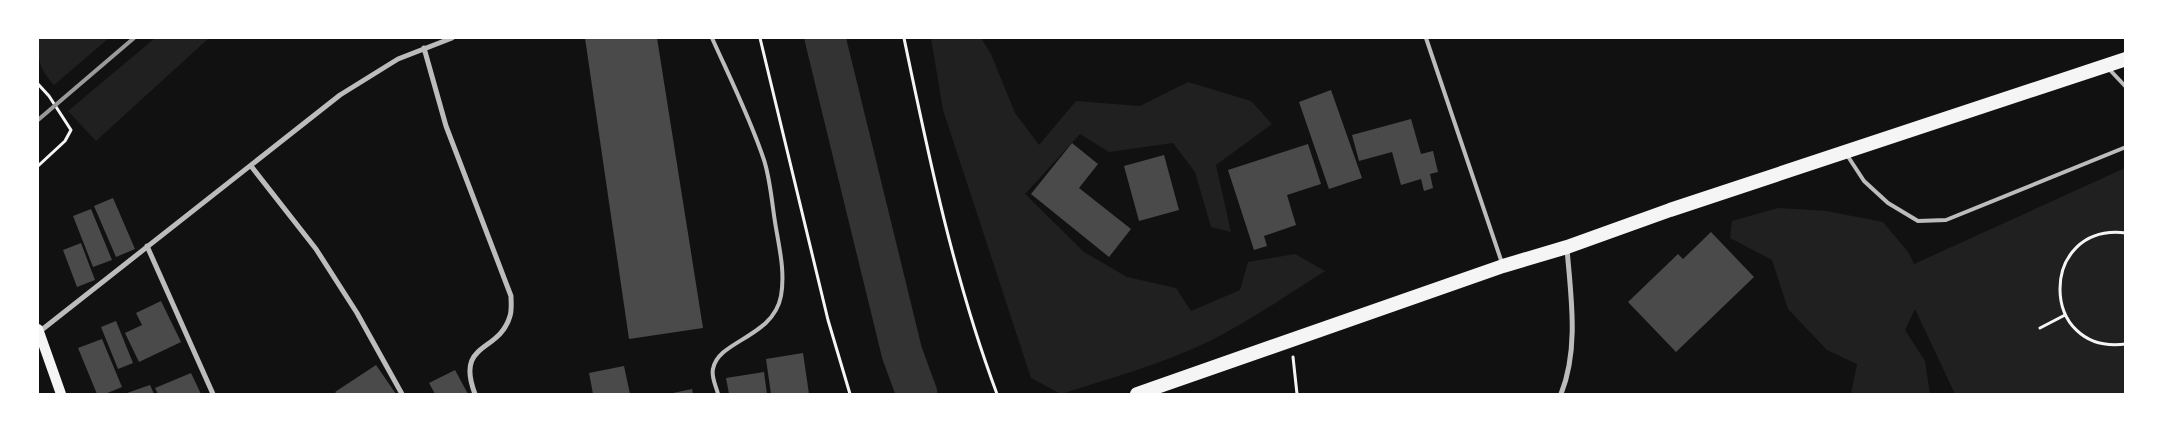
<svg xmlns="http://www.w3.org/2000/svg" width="2163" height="432" font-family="Roboto,sans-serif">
  <rect width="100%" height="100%" fill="#111"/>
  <!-- green -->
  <path fill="#202020" d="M38 38H109L54 85C39 68 38 60 38 38Z
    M155 38H209L96 141 68 111Z
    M931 38H981L991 54 1015 113 1039 145 1076 101 1140 106 1188 82 1251 101 1272 124 1216 165 1231 232 1211 227 1195 172 1173 143 1109 152 1080 134 1025 194 1084 252 1127 277 1176 288 1191 311 1240 290 1248 262 1295 254 1325 271C1287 295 1250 321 1210 341 1162 364 1111 378 1061 394L1031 378 943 110Z
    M2125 168V394H1955L1915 309 1905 330 1925 361 1930 394H1851L1857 364 1827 350 1788 309 1772 260 1730 238 1732 221 1778 208 1826 211 1883 222 1909 253 1914 264Z"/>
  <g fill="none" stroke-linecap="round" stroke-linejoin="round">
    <!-- river -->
    <path stroke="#333" stroke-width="41" d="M825 38 902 353 917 394"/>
  </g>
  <!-- building -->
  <path fill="#4a4a4a" d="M585 38H657L703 328 629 339Z
    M1331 90 1362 178 1329 189 1299 102Z
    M1411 119 1421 154 1433 151 1438 172 1430 174 1433 188 1424 191 1421 179 1401 185 1392 152 1359 161 1352 135Z
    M1072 143 1098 164 1079 188 1131 229 1109 257 1031 194Z
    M1308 144 1321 184 1287 195 1296 225 1264 236 1267 246 1254 250 1228 170Z
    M1164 155 1179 210 1139 221 1124 166Z
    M113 198 135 249 116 257 94 206Z
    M91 209 112 260 93 267 73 216Z
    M1711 232 1754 277 1676 352 1628 302 1678 254 1683 259Z
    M81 243 95 280 77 287 63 250Z
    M161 301 181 342 139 362 125 333 142 325 136 313Z
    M116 321 133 363 118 369 101 327Z
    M102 339 122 387 105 394H97L78 348Z
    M803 353 809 394H771L766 359Z
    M376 365 396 394H337L335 392Z
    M624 366 630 394H593L589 373Z
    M455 370 468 394H435L429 383Z
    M764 372 767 394H729L726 378Z
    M191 373 201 394H158L155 388Z
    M150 385 154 394H124Z
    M692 389 693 394H668Z"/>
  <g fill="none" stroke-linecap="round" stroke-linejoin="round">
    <!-- path -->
    <path stroke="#f5f5f5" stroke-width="3" d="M760 38 828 320 850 394
      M904 38C929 158 954 279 997 394
      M38 84 49 96 71 130 65 141 38 166
      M2126 233C2038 222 2038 356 2126 344
      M2040 328 2065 315
      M1293 357 1297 394"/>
    <!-- service -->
    <path stroke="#bcbcbc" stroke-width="4" d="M712 38C730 78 750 118 764 160 771 182 772 206 776 228 780 251 785 273 781 296 773 338 718 340 713 369 711 377 716 386 718 394
      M1426 38 1502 263
      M2109 69 2126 87
      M1847 155 1864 181 1888 203 1918 221 1946 220 2126 147"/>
    <!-- minor -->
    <path stroke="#bcbcbc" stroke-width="5" d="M424 48 446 126 511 296C511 302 512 310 510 316 499 354 455 341 475 394
      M251 166 316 249 357 313 402 394
      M147 246 213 394
      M39 332 340 95 398 59 452 38
      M1561 394C1579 349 1571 297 1567 249"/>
    <!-- secondary -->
    <path stroke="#f5f5f5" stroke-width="10" d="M38 329 61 394"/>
    <!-- trunk -->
    <path stroke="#f5f5f5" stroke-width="14" d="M1137 394 1503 266 1567 247 1670 210 2126 59"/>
    <!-- rail -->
    <path stroke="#9a9a9a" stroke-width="4" d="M38 120 134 38"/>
  </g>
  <!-- border -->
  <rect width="2163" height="432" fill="none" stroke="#ffffff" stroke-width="78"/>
</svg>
